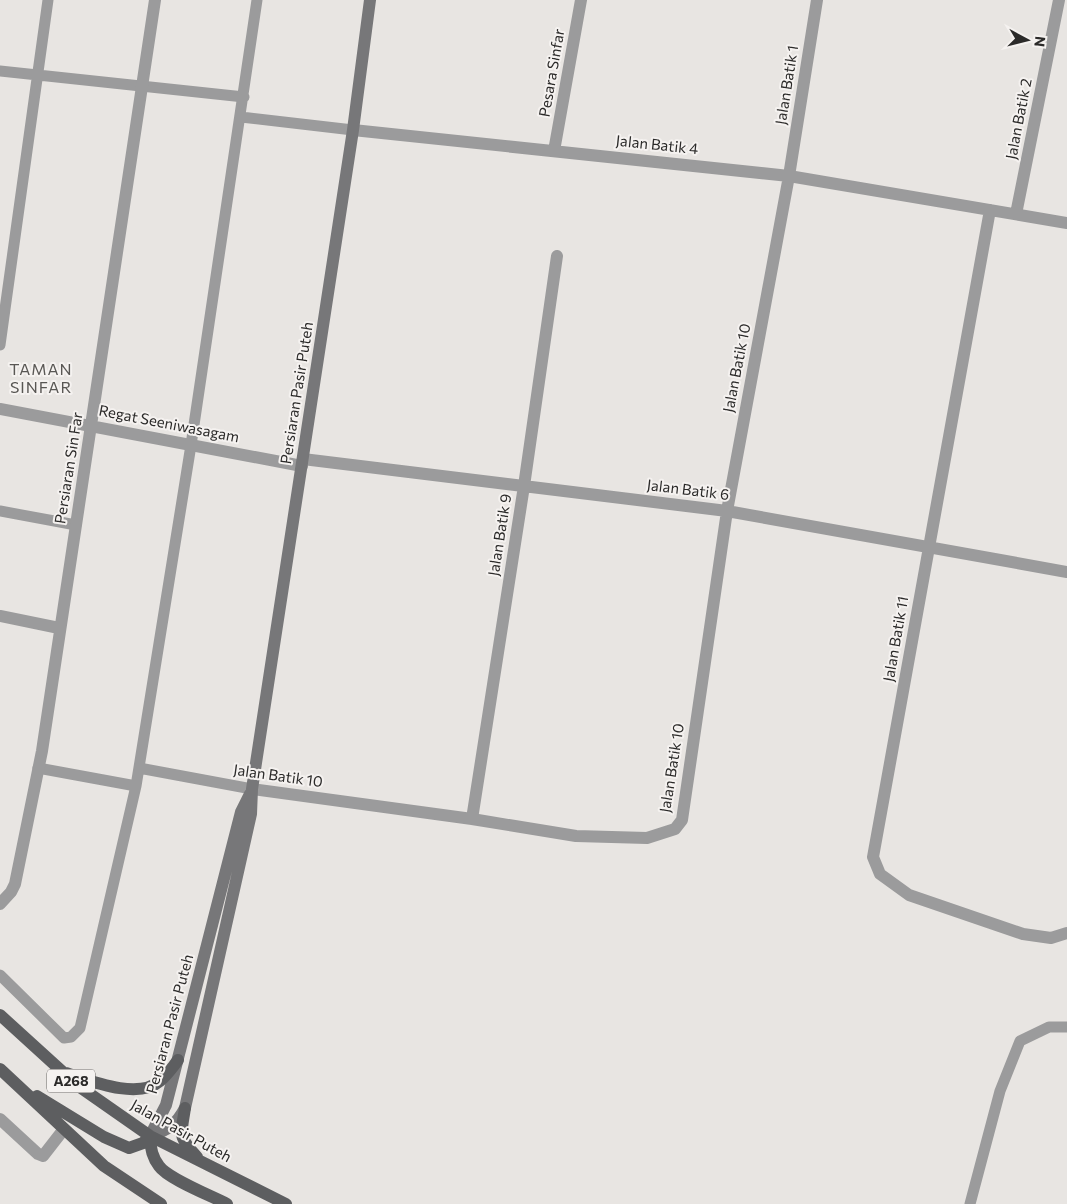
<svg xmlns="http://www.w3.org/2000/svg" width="1067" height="1204" font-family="Commissioner,sans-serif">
  <rect width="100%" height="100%" fill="#e8e5e2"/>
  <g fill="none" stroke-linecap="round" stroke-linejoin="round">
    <!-- lane -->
    <path stroke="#9b9b9c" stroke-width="11" d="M0 71 244 97
      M241 117 353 130
      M0 345 48 0
      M0 511 76 525
      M38 768 136 786
      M139 768 252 789
      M0 975 64 1038 71 1037 80 1028 136 786 191 445 257 0
      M970 1204 1000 1091 1020 1041 1049 1027H1067"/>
    <!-- street -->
    <path stroke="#9b9b9c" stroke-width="12" d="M353 130 789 176 1067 223
      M554 151 581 0
      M990 210 873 857 880 874 909 895 1023 934 1051 938 1067 933
      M1016 214 1059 0
      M0 409 302 466
      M303 459 727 511 1067 572
      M0 616 59 628
      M252 789 472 819 576 836 647 838 675 829 682 820 727 511 789 176 817 0
      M472 819 524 486 557 256
      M0 904 11 892 15 884 42 751 155 0
      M0 1119 38 1154 43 1156 64 1129"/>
    <!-- secondary -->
    <path stroke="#777779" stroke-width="12" d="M150 1136C167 1131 177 1124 185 1108L251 814 252 789 353 130 370 0
      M150 1136 166 1105 241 812 250 794"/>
    <!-- primary -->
    <path stroke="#5d5e60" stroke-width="12" d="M0 1015 77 1085 150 1136 286 1204
      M0 1069 104 1166 161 1204
      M66 1073C91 1081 138 1100 160 1081 167 1075 173 1067 178 1060
      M37 1096 104 1137 129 1148 143 1143 150 1136
      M185 1108C181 1136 177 1135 197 1157
      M150 1136C150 1147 152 1157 159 1166 168 1179 212 1196 227 1204"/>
  </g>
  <g text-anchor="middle" stroke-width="4" stroke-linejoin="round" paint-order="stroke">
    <!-- shield labels -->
    <rect fill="#f5f2f0" stroke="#686665" stroke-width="1" x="47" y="1069.5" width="48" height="23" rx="4"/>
    <g font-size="14" font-weight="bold" fill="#2b2a29">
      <text x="71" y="1086">A268</text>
    </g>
    <!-- street labels -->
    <g font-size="15" fill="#2b2a29" stroke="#f5f2f0">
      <text transform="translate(552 73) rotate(-80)" y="5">Pesara Sinfar</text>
      <text transform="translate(787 85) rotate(-81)" y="5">Jalan Batik 1</text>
      <text transform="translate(1019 119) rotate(-79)" y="5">Jalan Batik 2</text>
      <text transform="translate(657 145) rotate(6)" y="5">Jalan Batik 4</text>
      <text transform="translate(737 368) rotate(-79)" y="5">Jalan Batik 10</text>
      <text transform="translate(297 393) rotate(-81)" y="5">Persiaran Pasir Puteh</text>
      <text transform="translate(169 424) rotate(11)" y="5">Regat Seeniwasagam</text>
      <text transform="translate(69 468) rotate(-81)" y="5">Persiaran Sin Far</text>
      <text transform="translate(688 490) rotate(7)" y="5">Jalan Batik 6</text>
      <text transform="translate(500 535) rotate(-81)" y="5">Jalan Batik 9</text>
      <text transform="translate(896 639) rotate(-80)" y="5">Jalan Batik 11</text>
      <text transform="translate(672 768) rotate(-81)" y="5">Jalan Batik 10</text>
      <text transform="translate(278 776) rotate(8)" y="5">Jalan Batik 10</text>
      <text transform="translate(170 1024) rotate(-75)" y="5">Persiaran Pasir Puteh</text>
      <text transform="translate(181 1131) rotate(29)" y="5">Jalan Pasir Puteh</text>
    </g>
    <!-- neighbourhood labels -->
    <g font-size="16" letter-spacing="1" fill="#595754" stroke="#f5f2f0">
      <text x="41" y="375">TAMAN<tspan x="41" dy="18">SINFAR</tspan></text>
    </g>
  </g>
  <!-- north arrow -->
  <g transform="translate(1027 40) rotate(97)" stroke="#f5f2f0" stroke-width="4" paint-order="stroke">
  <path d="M0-4L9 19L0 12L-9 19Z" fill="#2b2a29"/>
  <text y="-8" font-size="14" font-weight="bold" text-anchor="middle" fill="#2b2a29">N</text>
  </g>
</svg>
